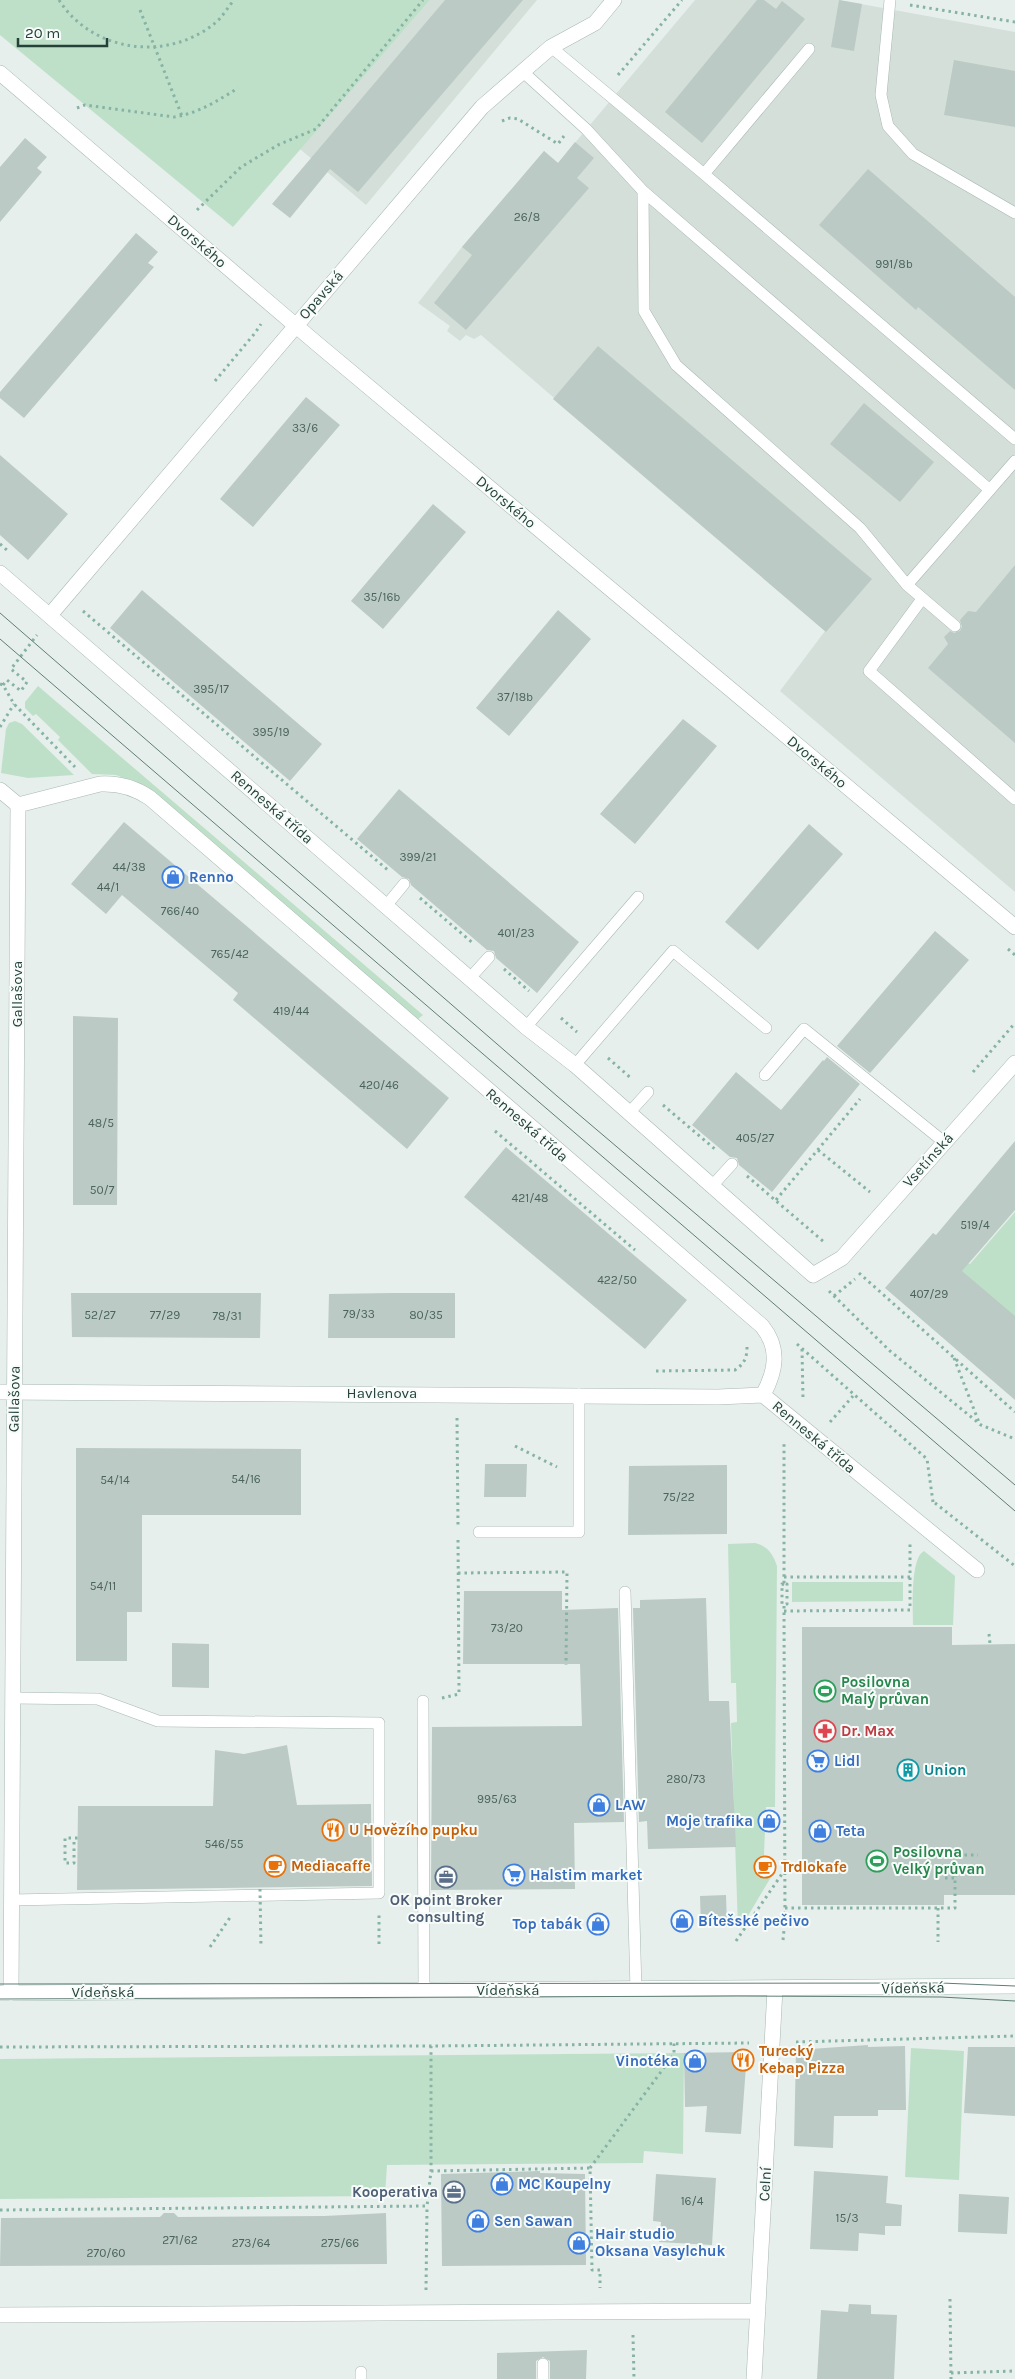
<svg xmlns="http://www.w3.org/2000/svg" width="1015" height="2379" font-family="Karla,sans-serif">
  <rect width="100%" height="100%" fill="#e6efeb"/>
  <!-- built -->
  <path fill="#d4dfda" d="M430 0H537L366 205 300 149Z
    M695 0H839L1015 32V892L780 691 825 631 481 335 474 339 466 335 460 341 447 331 450 326 418 303 462 247 544 151 558 163Z"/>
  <!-- green -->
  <path fill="#bfe0c8" d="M0 0H430L233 227 0 35Z
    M38 686 423 1015 417 1020 145 787 116 775 92 774 58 740 60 737 36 714 33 716 25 708V702Z
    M15 721 22 724 74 775 28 778 1 773 6 729 9 723Z
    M1015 1212V1317L960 1270 967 1263 970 1264Z
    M755 1543C768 1546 773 1554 777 1566L775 1807H766L763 1877H771L742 1926 738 1928 731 1723 737 1722 736 1683H731L728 1544Z
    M924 1551 955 1576 953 1625H913C913 1609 910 1558 924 1551Z
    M792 1582H903V1601L792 1602Z
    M911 2048 964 2051 959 2180 905 2177Z
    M684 2053 683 2154 644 2151 643 2163 387 2165 385 2196 0 2199V2059Z"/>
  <!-- building -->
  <path fill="#bbcac4" d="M445 0H523L358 192 330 169 290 218 272 204Z
    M757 0H764L776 9 782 1 805 19 702 143 665 112Z
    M839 0 862 4 854 51 831 47Z
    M954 60 1015 71V127L944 115Z
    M25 138 47 157 37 168 42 172 0 222V167Z
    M575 142 594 158 577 178 589 188 466 330 434 303 472 255 462 247 544 151 558 163Z
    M868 169 1015 297V390L918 307 916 310 819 225Z
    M136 233 158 252 148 263 154 267 24 418 0 398V392Z
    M598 346 872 579 826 632 553 399Z
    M306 397 340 425 253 527 220 499Z
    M864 403 934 462 900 502 830 444Z
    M0 455 68 514 28 560 0 535Z
    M433 504 466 532 383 629 351 601Z
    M1015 565V743L928 668 948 644 944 637 950 631 954 633 960 631 962 627 960 620 968 611 976 612Z
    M142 590 322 744 290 781 110 628Z
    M558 610 591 639 509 736 476 708Z
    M683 719 717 746 635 844 600 814Z
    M399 789 579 942 537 993 496 958 494 951 487 950 411 885 409 879 402 877 357 839Z
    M124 822 449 1098 407 1149 233 1000 238 993 122 895 106 914 71 884Z
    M809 824 843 854 758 950 725 922Z
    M935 931 969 960 870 1073 837 1046Z
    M73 1016 118 1018 117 1205H73Z
    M827 1057 860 1084 772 1192 739 1165 737 1158 730 1157 692 1125 736 1072 781 1110 823 1060 824 1061Z
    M1015 1141V1210L962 1271 1015 1316V1400L885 1288 933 1233 936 1235Z
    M506 1147 687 1300 645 1349 464 1197Z
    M71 1293H261L260 1338 72 1337Z
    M392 1293H455V1338H328L329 1294Z
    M76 1448 301 1449V1515H142V1612H127V1661H76Z
    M485 1464H527L526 1497H484Z
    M727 1465V1534L628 1535 629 1466Z
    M464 1591H562V1610L618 1608 624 1822 574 1823 575 1889 431 1890 432 1727 582 1726 580 1664H463Z
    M706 1598 709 1701H729L736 1847 648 1849 647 1821 639 1822 633 1608H640V1600Z
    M802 1627H952V1645L1015 1644V1895H944V1905H802Z
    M172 1643 209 1644V1688L172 1687Z
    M287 1745 297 1805 371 1804 372 1886 77 1890 78 1806H213L215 1750 244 1754Z
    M726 1895 727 1927H701L700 1896Z
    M868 2045V2047L905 2046 906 2110H878V2116H834L833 2148 794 2146 796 2050Z
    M968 2047H1015V2116L964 2113Z
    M747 2052 741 2134 705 2132 707 2106 685 2107 684 2053Z
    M540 2171V2173L585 2174 586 2265 442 2266 441 2174Z
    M814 2171 888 2176 886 2203 902 2205 901 2226H885V2235L859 2233 858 2251 810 2249Z
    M656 2174 716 2178 712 2245 659 2242 661 2222 653 2221Z
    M959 2194 1009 2197 1007 2234 958 2232Z
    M164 2213H174L178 2217 324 2216 386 2213 387 2264 0 2266 1 2218 160 2217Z
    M849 2304 871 2305V2314L897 2315 894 2379H817L821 2310 848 2312Z
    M587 2350 586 2379H550V2361L543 2357 536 2361V2379H497V2353Z"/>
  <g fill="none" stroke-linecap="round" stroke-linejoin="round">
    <!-- lane casing -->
    <g stroke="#a8b8b2" stroke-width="12">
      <path id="lane" d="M890 0 881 95 888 126 913 154 1015 213
        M551 47 704 174 809 49
        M522 71 586 129 643 191 644 311 676 365 860 528 907 585 955 626
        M704 174 1015 439
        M643 191 990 490
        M907 585 1015 461
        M922 599 869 671 1015 799
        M386 906 404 884
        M470 978 489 957
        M526 1027 638 897
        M575 1065 673 951 766 1028
        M765 1075 804 1029 944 1142
        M629 1113 648 1092
        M712 1186 732 1164
        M479 1532H579V1394
        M625 1592 636 1990
        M423 1701 424 1991
        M11 1900 379 1893V1723L158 1721 98 1699 12 1698
        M361 2379V2372
        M543 2379V2364"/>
    </g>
    <!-- street casing -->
    <g stroke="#a8b8b2" stroke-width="16">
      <path id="street" d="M0 73 315 342 1015 927
        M0 573 526 1027 575 1065 813 1275 842 1258 1015 1063
        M50 615 482 107 551 47 595 23 614 0
        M0 790 18 805
        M18 805 100 784C119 783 134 787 150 798L762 1326C780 1348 776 1371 763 1395
        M0 1392 718 1397 763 1395
        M763 1395 977 1570
        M11 1993 18 805
        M0 2315 758 2311
        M754 2379 775 1989"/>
    </g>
    <!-- secondary casing -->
    <g stroke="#a4bbb3" stroke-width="16">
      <path id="secondary" d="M0 1993 1015 1986"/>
    </g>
    <!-- path -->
    <path stroke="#86b3a5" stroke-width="3" stroke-dasharray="2.5 4" stroke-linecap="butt" d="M59 0C92 52 166 62 214 24 222 18 228 7 234 0
      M910 5 1015 22
      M140 10 182 116
      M618 75 682 0
      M77 108 85 105 174 117C197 114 219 100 238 88
      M502 121 510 118 518 119 558 144 564 136
      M197 210 241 167 278 145 316 129 423 0
      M215 381 255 333 261 324
      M0 544 8 551
      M83 611 389 871
      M0 684 3 685 14 704 75 767
      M3 685 7 680 21 691 27 682 11 669 37 635
      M0 727 14 704
      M420 898 474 944
      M1008 949 1015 955
      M504 969 529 991
      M561 1018 577 1032
      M608 1058 632 1079
      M973 1072 1015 1023
      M663 1105 716 1150
      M495 1131 635 1250
      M818 1150 870 1192
      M747 1176 824 1242
      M776 1200 860 1099
      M859 1273 1015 1412
      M829 1291 890 1351 981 1425 1015 1439
      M834 1296 855 1279
      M797 1344 927 1459 933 1502
      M802 1349 803 1399
      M954 1358 980 1425
      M656 1371 735 1370C744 1364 747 1358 747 1347
      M457 1418 458 1526
      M830 1422 853 1396
      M515 1446 557 1467
      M935 1503 1015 1566
      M458 1573 567 1572 566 1665
      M784 1577H910V1544
      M784 1585 782 1584V1604H784
      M784 1611 910 1610V1577
      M989 1634 990 1644
      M442 1698 459 1694 458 1538
      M74 1842V1863H65V1838H78
      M945 1855H978
      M945 1878H955
      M785 1908H955V1856
      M938 1908V1942
      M783 1940 785 1920 784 1611V1604H787V1584L784 1585V1442
      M736 1941 784 1871
      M379 1944V1914
      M210 1947 231 1916
      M796 2042 1015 2036
      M0 2047 431 2046 749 2043
      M590 2168 674 2054V2043
      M431 2171 590 2168 592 2270H600V2288
      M0 2210 427 2206 431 2171V2046
      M426 2290 427 2206
      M950 2299 951 2379
      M633 2335 634 2379
      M951 2373 1015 2371"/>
    <!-- lane -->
    <use href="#lane" stroke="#fff" stroke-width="11"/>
    <!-- street -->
    <use href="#street" stroke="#fff" stroke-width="15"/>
    <!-- secondary -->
    <use href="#secondary" stroke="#fff" stroke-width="15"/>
    <!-- tram -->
    <path stroke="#5f7d75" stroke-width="1" d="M0 613 557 1096 1015 1485
      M0 639 1015 1511
      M0 1984 941 1983 1015 1986
      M0 1999 737 1996 941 1997 1015 2001"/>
    <!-- path-bridge -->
    <path stroke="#86b3a5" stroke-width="3" stroke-dasharray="2.5 4" stroke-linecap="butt" d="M260 1889 261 1947"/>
  </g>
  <!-- icons -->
  <defs>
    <g id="shop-ring" transform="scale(1.125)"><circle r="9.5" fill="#f7fbf9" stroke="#3f7fe0" stroke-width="1.5"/><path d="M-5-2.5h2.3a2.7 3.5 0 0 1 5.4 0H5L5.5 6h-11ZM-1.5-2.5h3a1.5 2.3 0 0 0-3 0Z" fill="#3f7fe0"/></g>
    <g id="stadium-ring" transform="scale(1.125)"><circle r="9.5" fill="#f7fbf9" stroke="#2e9e5b" stroke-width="1.5"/><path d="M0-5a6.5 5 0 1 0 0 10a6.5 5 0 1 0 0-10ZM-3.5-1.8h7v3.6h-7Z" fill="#2e9e5b"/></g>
    <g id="pharmacy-ring" transform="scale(1.125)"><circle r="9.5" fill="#f7fbf9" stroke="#e0444e" stroke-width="1.5"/><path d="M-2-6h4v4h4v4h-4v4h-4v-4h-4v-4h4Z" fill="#e0444e"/></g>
    <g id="supermarket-ring" transform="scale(1.125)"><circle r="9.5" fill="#f7fbf9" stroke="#3f7fe0" stroke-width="1.5"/><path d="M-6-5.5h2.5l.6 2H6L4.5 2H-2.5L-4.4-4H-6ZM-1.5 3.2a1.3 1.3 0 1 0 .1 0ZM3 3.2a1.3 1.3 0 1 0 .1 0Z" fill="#3f7fe0"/></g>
    <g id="building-ring" transform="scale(1.125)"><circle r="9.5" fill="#f7fbf9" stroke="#0f9aa8" stroke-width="1.5"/><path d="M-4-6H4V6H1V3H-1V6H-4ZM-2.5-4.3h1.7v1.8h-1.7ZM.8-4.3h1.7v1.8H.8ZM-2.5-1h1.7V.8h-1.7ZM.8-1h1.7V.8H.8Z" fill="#0f9aa8"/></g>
    <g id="restaurant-ring" transform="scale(1.125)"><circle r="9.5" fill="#f7fbf9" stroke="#e8710a" stroke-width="1.5"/><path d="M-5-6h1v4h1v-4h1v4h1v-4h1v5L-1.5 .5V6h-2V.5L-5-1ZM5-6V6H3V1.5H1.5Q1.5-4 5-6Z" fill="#e8710a"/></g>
    <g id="cafe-ring" transform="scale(1.125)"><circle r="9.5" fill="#f7fbf9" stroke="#e8710a" stroke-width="1.5"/><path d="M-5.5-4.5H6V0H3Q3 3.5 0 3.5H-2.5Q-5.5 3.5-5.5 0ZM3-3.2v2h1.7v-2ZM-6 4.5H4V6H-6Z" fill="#e8710a"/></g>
    <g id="office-ring" transform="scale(1.125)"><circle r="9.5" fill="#f7fbf9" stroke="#5c6f8a" stroke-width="1.5"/><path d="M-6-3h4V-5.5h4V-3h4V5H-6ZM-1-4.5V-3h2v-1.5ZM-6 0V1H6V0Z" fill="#5c6f8a"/></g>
  </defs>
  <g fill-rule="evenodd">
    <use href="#shop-ring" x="173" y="877"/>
    <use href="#stadium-ring" x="825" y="1691"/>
    <use href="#pharmacy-ring" x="825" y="1731"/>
    <use href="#supermarket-ring" x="818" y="1761"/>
    <use href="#building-ring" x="908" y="1770"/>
    <use href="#shop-ring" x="599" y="1805"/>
    <use href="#shop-ring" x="769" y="1821"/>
    <use href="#restaurant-ring" x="333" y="1830"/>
    <use href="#shop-ring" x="820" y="1831"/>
    <use href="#stadium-ring" x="877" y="1861"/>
    <use href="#cafe-ring" x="275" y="1866"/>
    <use href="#cafe-ring" x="765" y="1867"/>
    <use href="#supermarket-ring" x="514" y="1875"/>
    <use href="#office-ring" x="446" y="1877"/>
    <use href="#shop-ring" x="682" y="1921"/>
    <use href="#shop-ring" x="598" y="1924"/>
    <use href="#restaurant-ring" x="743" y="2060"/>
    <use href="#shop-ring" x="695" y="2061"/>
    <use href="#shop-ring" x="502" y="2184"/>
    <use href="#office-ring" x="454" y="2192"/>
    <use href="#shop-ring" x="478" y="2221"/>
    <use href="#shop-ring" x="579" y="2243"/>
  </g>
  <g text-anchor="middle" stroke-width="4" stroke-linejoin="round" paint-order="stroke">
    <!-- number labels -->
    <g font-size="12" fill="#4a645c">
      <text x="527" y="221">26/8</text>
      <text x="894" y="268">991/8b</text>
      <text x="305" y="432">33/6</text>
      <text x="382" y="601">35/16b</text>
      <text x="211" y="693">395/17</text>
      <text x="515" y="701">37/18b</text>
      <text x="271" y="736">395/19</text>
      <text x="418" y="861">399/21</text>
      <text x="129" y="871">44/38</text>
      <text x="108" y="891">44/1</text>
      <text x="180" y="915">766/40</text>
      <text x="516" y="937">401/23</text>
      <text x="230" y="958">765/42</text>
      <text x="291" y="1015">419/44</text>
      <text x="379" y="1089">420/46</text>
      <text x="101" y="1127">48/5</text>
      <text x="755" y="1142">405/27</text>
      <text x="102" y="1194">50/7</text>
      <text x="530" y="1202">421/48</text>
      <text x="975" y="1229">519/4</text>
      <text x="617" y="1284">422/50</text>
      <text x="929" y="1298">407/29</text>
      <text x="359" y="1318">79/33</text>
      <text x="100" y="1319">52/27</text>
      <text x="165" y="1319">77/29</text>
      <text x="426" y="1319">80/35</text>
      <text x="227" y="1320">78/31</text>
      <text x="246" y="1483">54/16</text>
      <text x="115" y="1484">54/14</text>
      <text x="679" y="1501">75/22</text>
      <text x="103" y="1590">54/11</text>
      <text x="507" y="1632">73/20</text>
      <text x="686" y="1783">280/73</text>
      <text x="497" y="1803">995/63</text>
      <text x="224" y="1848">546/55</text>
      <text x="692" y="2205">16/4</text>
      <text x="847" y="2222">15/3</text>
      <text x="180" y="2244">271/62</text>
      <text x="251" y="2247">273/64</text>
      <text x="340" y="2247">275/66</text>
      <text x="106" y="2257">270/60</text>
    </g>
    <!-- street labels -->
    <g font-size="15" fill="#24423a" stroke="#f7fbf9">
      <text transform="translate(197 241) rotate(41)" y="5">Dvorského</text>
      <text transform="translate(321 295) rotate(-49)" y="5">Opavská</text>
      <text transform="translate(506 502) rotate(40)" y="5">Dvorského</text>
      <text transform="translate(817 762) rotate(40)" y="5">Dvorského</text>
      <text transform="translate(272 807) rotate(41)" y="5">Renneská třída</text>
      <text transform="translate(17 994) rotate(-90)" y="5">Gallašova</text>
      <text transform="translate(527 1125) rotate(41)" y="5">Renneská třída</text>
      <text transform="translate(928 1160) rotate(-48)" y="5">Vsetínská</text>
      <text x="382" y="1398">Havlenova</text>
      <text transform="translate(14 1399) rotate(-89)" y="5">Gallašova</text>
      <text transform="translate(814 1437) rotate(40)" y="5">Renneská třída</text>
      <text transform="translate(913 1988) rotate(-1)" y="5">Vídeňská</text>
      <text x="508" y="1995">Vídeňská</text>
      <text x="103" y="1997">Vídeňská</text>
      <text transform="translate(765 2184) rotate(-87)" y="5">Celní</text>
    </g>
    <!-- shop labels -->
    <g font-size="15" font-weight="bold" fill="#366cbe" stroke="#f7fbf9" text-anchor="start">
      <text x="189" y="882">Renno</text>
      <text x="834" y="1766">Lidl</text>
      <text x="615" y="1810">LAW</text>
      <text x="753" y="1826" text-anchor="end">Moje trafika</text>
      <text x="836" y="1836">Teta</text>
      <text x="530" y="1880">Halstim market</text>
      <text x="698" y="1926">Bítešské pečivo</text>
      <text x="582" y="1929" text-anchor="end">Top tabák</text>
      <text x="679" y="2066" text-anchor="end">Vinotéka</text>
      <text x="518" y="2189">MC Koupelny</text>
      <text x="494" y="2226">Sen Sawan</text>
      <text x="595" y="2239">Hair studio<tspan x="595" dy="17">Oksana Vasylchuk</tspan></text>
    </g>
    <!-- leisure labels -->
    <g font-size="15" font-weight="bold" fill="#27864d" stroke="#f7fbf9" text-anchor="start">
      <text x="841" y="1687">Posilovna<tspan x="841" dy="17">Malý průvan</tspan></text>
      <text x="893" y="1857">Posilovna<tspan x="893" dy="17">Velký průvan</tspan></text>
    </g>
    <!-- health labels -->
    <g font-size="15" font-weight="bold" fill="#be3a42" stroke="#f7fbf9" text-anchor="start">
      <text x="841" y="1736">Dr. Max</text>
    </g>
    <!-- culture labels -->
    <g font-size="15" font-weight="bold" fill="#0d838f" stroke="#f7fbf9" text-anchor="start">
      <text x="924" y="1775">Union</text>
    </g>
    <!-- food labels -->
    <g font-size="15" font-weight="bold" fill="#c56008" stroke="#f7fbf9" text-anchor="start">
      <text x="349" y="1835">U Hovězího pupku</text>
      <text x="291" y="1871">Mediacaffe</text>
      <text x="781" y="1872">Trdlokafe</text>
      <text x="759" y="2056">Turecký<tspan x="759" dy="17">Kebap Pizza</tspan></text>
    </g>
    <!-- service labels -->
    <g font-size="15" font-weight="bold" fill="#4e5e75" stroke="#f7fbf9">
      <text x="446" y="1905">OK point Broker<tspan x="446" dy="17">consulting</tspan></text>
      <text x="438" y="2197" text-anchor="end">Kooperativa</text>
    </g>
  </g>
  <!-- scale -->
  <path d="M18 38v8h89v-8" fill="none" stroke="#24423a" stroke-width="2.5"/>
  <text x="25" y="38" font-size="15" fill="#24423a" stroke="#f7fbf9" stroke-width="4" paint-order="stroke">20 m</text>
</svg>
